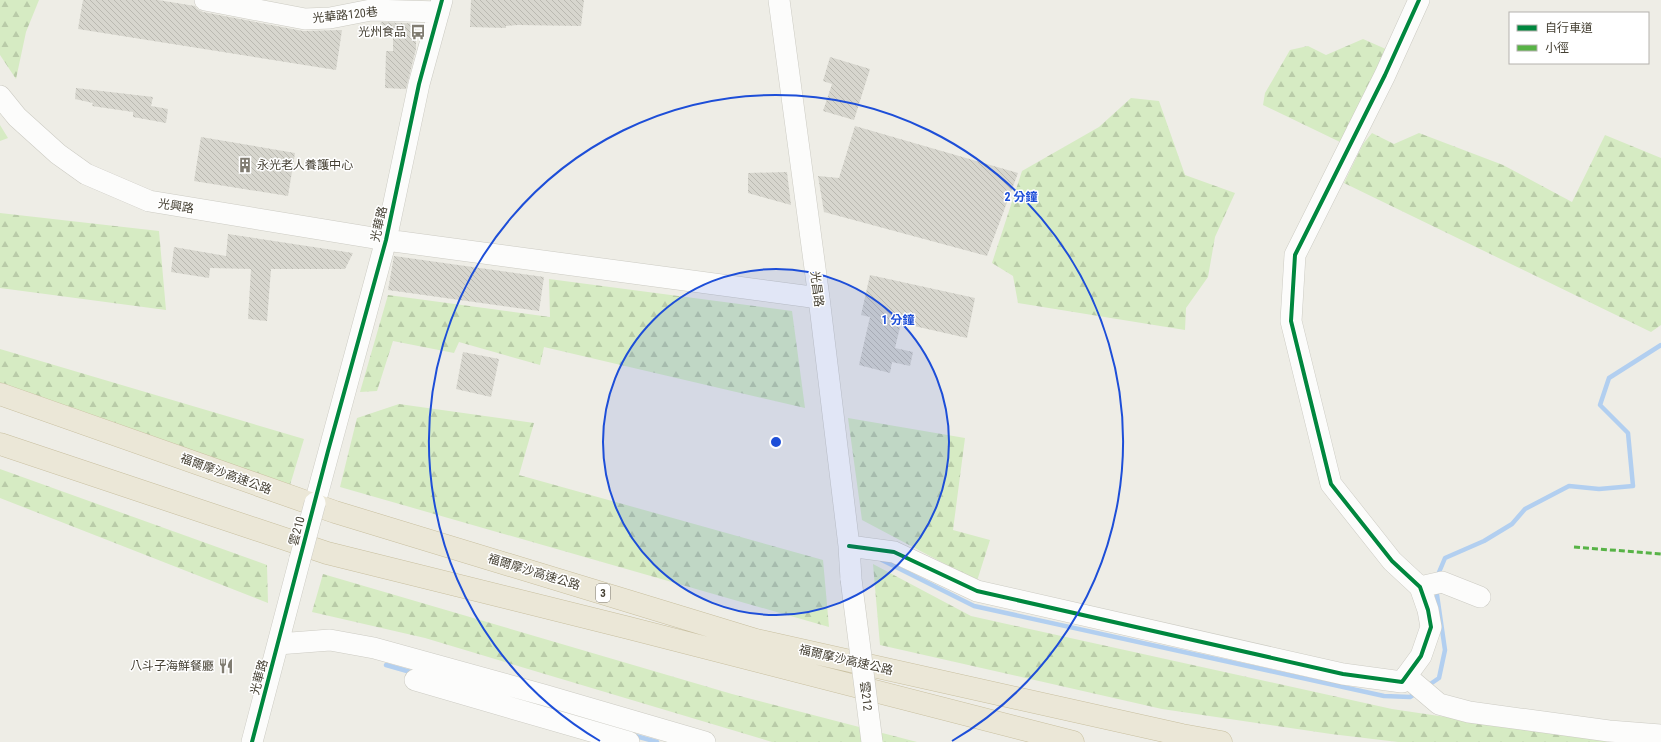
<svg xmlns="http://www.w3.org/2000/svg" width="1661" height="742" font-family="'Roboto Condensed','Noto Sans TC',sans-serif">
  <defs>
    <pattern id="forest-firs" width="22" height="20" patternUnits="userSpaceOnUse"><rect width="22" height="20" fill="#d6ebc3"/><path d="M5 1l3.5 6h-7zM16 11l3.5 6h-7z" fill="#b9cba8"/></pattern>
    <pattern id="building-back-hatch" width="6" height="6" patternUnits="userSpaceOnUse"><rect width="6" height="6" fill="#d7d6ce"/><path d="M-1 5l2 2M0 0l6 6M5-1l2 2" fill="none" stroke="#bab9b1"/></pattern>
  </defs>
  <rect width="100%" height="100%" fill="#eeede6"/>
  <!-- forest -->
  <path fill="url(#forest-firs)" d="M0 0H39L26 32 16 79 0 55Z
    M1363 39 1388 50 1340 142 1263 105 1265 93 1290 50 1308 46 1326 55Z
    M1131 98 1159 101 1185 175 1235 193 1215 237 1208 277 1186 308 1185 330 1018 303 1013 276 992 263 1022 171 1099 127Z
    M0 125 8 138 0 141Z
    M1372 133 1394 144 1419 133 1503 165 1572 202 1605 135 1661 158V325L1651 332 1344 183 1363 144Z
    M0 213 159 231 166 310 0 288Z
    M549 279 792 311 805 408 544 347 540 365 459 342 454 353 393 341 377 391 360 392 388 295 550 317Z
    M0 349 304 439 290 485 0 383Z
    M399 404 534 423 519 475 823 560 829 627 340 487 357 418Z
    M848 418 965 438 953 530 990 540 977 581 862 520Z
    M0 469 267 565 268 603 0 498Z
    M873 564 971 616 1392 709 1466 720 1661 742H1398L1331 734 1162 709 880 645Z
    M323 574 732 694 917 742H772L425 638 312 612Z"/>
  <g fill="none" stroke-linecap="round" stroke-linejoin="round">
    <!-- stream -->
    <path stroke="#b2cff0" stroke-width="4.5" d="M882 560 974 606 1384 696 1410 697 1418 692
      M1437 577 1445 558 1484 541 1512 524 1525 509 1569 486 1599 489 1633 486 1628 433 1600 405 1609 378 1661 345
      M386 665 414 673
      M1426 687 1439 678 1445 650 1436 588
      M632 735 657 742"/>
  </g>
  <!-- building -->
  <path fill="url(#building-back-hatch)" d="M83 0H158L195 6 197 9 203 12 303 31 342 30 336 70 78 29Z
    M471 0H584L581 26 518 25 506 26V28L470 27Z
    M381 22 423 24 422 28H416V49L406 89 385 88 386 51H393V26L380 25Z
    M830 57 870 69 854 120 823 111 832 84 823 81Z
    M76 88 153 97 151 106 168 109 166 123 133 117V112L92 106 93 103 75 99Z
    M855 126 1018 173 987 256 824 212 818 176 839 178Z
    M201 137 295 153 288 196 194 181Z
    M787 172 791 205 748 193V173Z
    M228 234 353 253 345 269H271L267 321 248 319 251 269 210 268 209 278 171 272 174 247 226 256Z
    M394 256 544 277 539 311 388 290Z
    M870 275 975 298 967 338 901 323 895 348 913 352 910 366 892 362 890 373 859 365 870 317 861 315Z
    M463 352 499 359 491 397 456 389Z"/>
  <g fill="none" stroke-linecap="round" stroke-linejoin="round">
    <!-- minor casing -->
    <g stroke="#cccbc3" stroke-width="22">
      <path id="minor" d="M205 0 305 19 330 18 371 10 439 12
        M779 0 819 298 849 546 851 579
        M0 96 17 117 58 154 86 174 149 201 386 240 819 298
        M315 503 386 240 419 84 442 0
        M849 546 894 552 977 591 1343 674 1402 682 1421 656 1431 627 1428 610 1420 587 1392 561 1331 484 1291 321 1295 255 1385 75 1419 0
        M1420 587 1442 582 1480 597
        M278 644 330 640 374 648 544 695 705 742
        M1406 676 1439 704 1469 712 1609 731 1661 735
        M415 680 629 742
        M252 742 300 559"/>
    </g>
    <!-- highway casing -->
    <g stroke="#c8bf9f" stroke-width="23">
      <path id="highway" d="M0 394 335 512 756 640 1182 735 1221 742
        M0 444 327 553 629 628 1073 742"/>
    </g>
    <!-- minor -->
    <use href="#minor" stroke="#fcfcfb" stroke-width="21"/>
    <!-- highway -->
    <use href="#highway" stroke="#ebe7d7" stroke-width="22"/>
    <!-- minor-bridge casing -->
    <g stroke="#cccbc3" stroke-width="22" stroke-linecap="butt">
      <path id="minor-bridge" d="M300 559 315 503
        M851 579 872 742"/>
    </g>
    <!-- minor-bridge -->
    <use href="#minor-bridge" stroke="#fcfcfb" stroke-width="21"/>
    <!-- quiet -->
    <path stroke="#57b346" stroke-width="3" stroke-dasharray="6 3" stroke-linecap="butt" d="M1574 547 1661 554"/>
    <!-- cycleway casing -->
    <g stroke="#fff" stroke-width="6">
      <path id="cycleway" d="M849 546 894 552 977 591 1343 674 1402 682 1421 656 1431 627 1428 610 1420 587 1392 561 1331 484 1291 321 1295 255 1385 75 1419 0
        M252 742 328 451 386 240 419 84 442 0"/>
    </g>
    <!-- cycleway -->
    <use href="#cycleway" stroke="#00873e" stroke-width="4"/>
  </g>
  <!-- distance rings -->
  <circle cx="776" cy="442" r="173" fill="#1d4ed8" fill-opacity=".12"/>
  <g fill="none" stroke="#1d4ed8" stroke-width="2">
    <circle cx="776" cy="442" r="173"/>
    <path d="M600 741A347 347 0 1 1 952 741"/>
  </g>
  <!-- icons -->
  <defs>
    <g id="bus-bare" transform="scale(1.2)"><path d="M-5-6H5V4H4V6H2V4H-2V6H-4V4H-5ZM-3.5-4V0h7V-4ZM-3.5 1.2v1.5H-2V1.2ZM2 1.2v1.5H3.5V1.2Z" fill="#807c71" stroke="#fff" stroke-width="2.5" paint-order="stroke"/></g>
    <g id="building-bare" transform="scale(1.2)"><path d="M-4-6H4V6H1V3H-1V6H-4ZM-2.5-4.3h1.7v1.8h-1.7ZM.8-4.3h1.7v1.8H.8ZM-2.5-1h1.7V.8h-1.7ZM.8-1h1.7V.8H.8Z" fill="#807c71" stroke="#fff" stroke-width="2.5" paint-order="stroke"/></g>
    <g id="restaurant-bare" transform="scale(1.2)"><path d="M-5-6h1v4h1v-4h1v4h1v-4h1v5L-1.5 .5V6h-2V.5L-5-1ZM5-6V6H3V1.5H1.5Q1.5-4 5-6Z" fill="#807c71" stroke="#fff" stroke-width="2.5" paint-order="stroke"/></g>
  </defs>
  <g fill-rule="evenodd">
    <use href="#bus-bare" x="418" y="32"/>
    <use href="#building-bare" x="245" y="165"/>
    <use href="#restaurant-bare" x="226" y="666"/>
  </g>
  <g text-anchor="middle" stroke-width="3" stroke-linejoin="round" paint-order="stroke">
    <!-- shield labels -->
    <rect fill="#fff" stroke="#7c7970" stroke-width="1" x="596" y="584" width="14" height="18" rx="3"/>
    <g font-size="11" font-weight="bold" fill="#443f32">
      <text x="603" y="597">3</text>
    </g>
    <!-- street labels -->
    <g font-size="12" fill="#443f32" stroke="#fff">
      <text transform="translate(345 15) rotate(-6)" y="4">光華路120巷</text>
      <text transform="translate(176 206) rotate(9)" y="4">光興路</text>
      <text transform="translate(379 224) rotate(-77)" y="4">光華路</text>
      <text transform="translate(817 289) rotate(83)" y="4">光昌路</text>
      <text transform="translate(226 474) rotate(20)" y="4">福爾摩沙高速公路</text>
      <text transform="translate(297 531) rotate(-75)" y="4">雲210</text>
      <text transform="translate(534 572) rotate(17)" y="4">福爾摩沙高速公路</text>
      <text transform="translate(846 660) rotate(13)" y="4">福爾摩沙高速公路</text>
      <text transform="translate(259 677) rotate(-75)" y="4">光華路</text>
      <text transform="translate(866 696) rotate(83)" y="4">雲212</text>
    </g>
    <!-- poi labels -->
    <g font-size="12" fill="#443f32" stroke="#fff" text-anchor="end">
      <text x="406" y="36">光州食品</text>
      <text x="257" y="169" text-anchor="start">永光老人養護中心</text>
      <text x="214" y="670">八斗子海鮮餐廳</text>
    </g>
  </g>
  <circle cx="776" cy="442" r="6" fill="#1d4ed8" stroke="#fff" stroke-width="2"/>
  <g font-size="12" text-anchor="middle" font-weight="bold" fill="#1d4ed8" stroke="#fff" stroke-width="3" stroke-linejoin="round" paint-order="stroke">
    <text x="1021" y="201">2 分鐘</text>
    <text x="898" y="324">1 分鐘</text>
  </g>
  <!-- legend -->
  <rect x="1509" y="12" width="140" height="52" fill="#ffffff" stroke="#b4b2ad"/>
  <rect x="1517" y="25" width="20" height="6" fill="#00873e" stroke="#b4b2ad"/>
  <text x="1545" y="32" font-size="12" fill="#443f32">自行車道</text>
  <rect x="1517" y="45" width="20" height="6" fill="#57b346" stroke="#b4b2ad"/>
  <text x="1545" y="52" font-size="12" fill="#443f32">小徑</text>
</svg>
